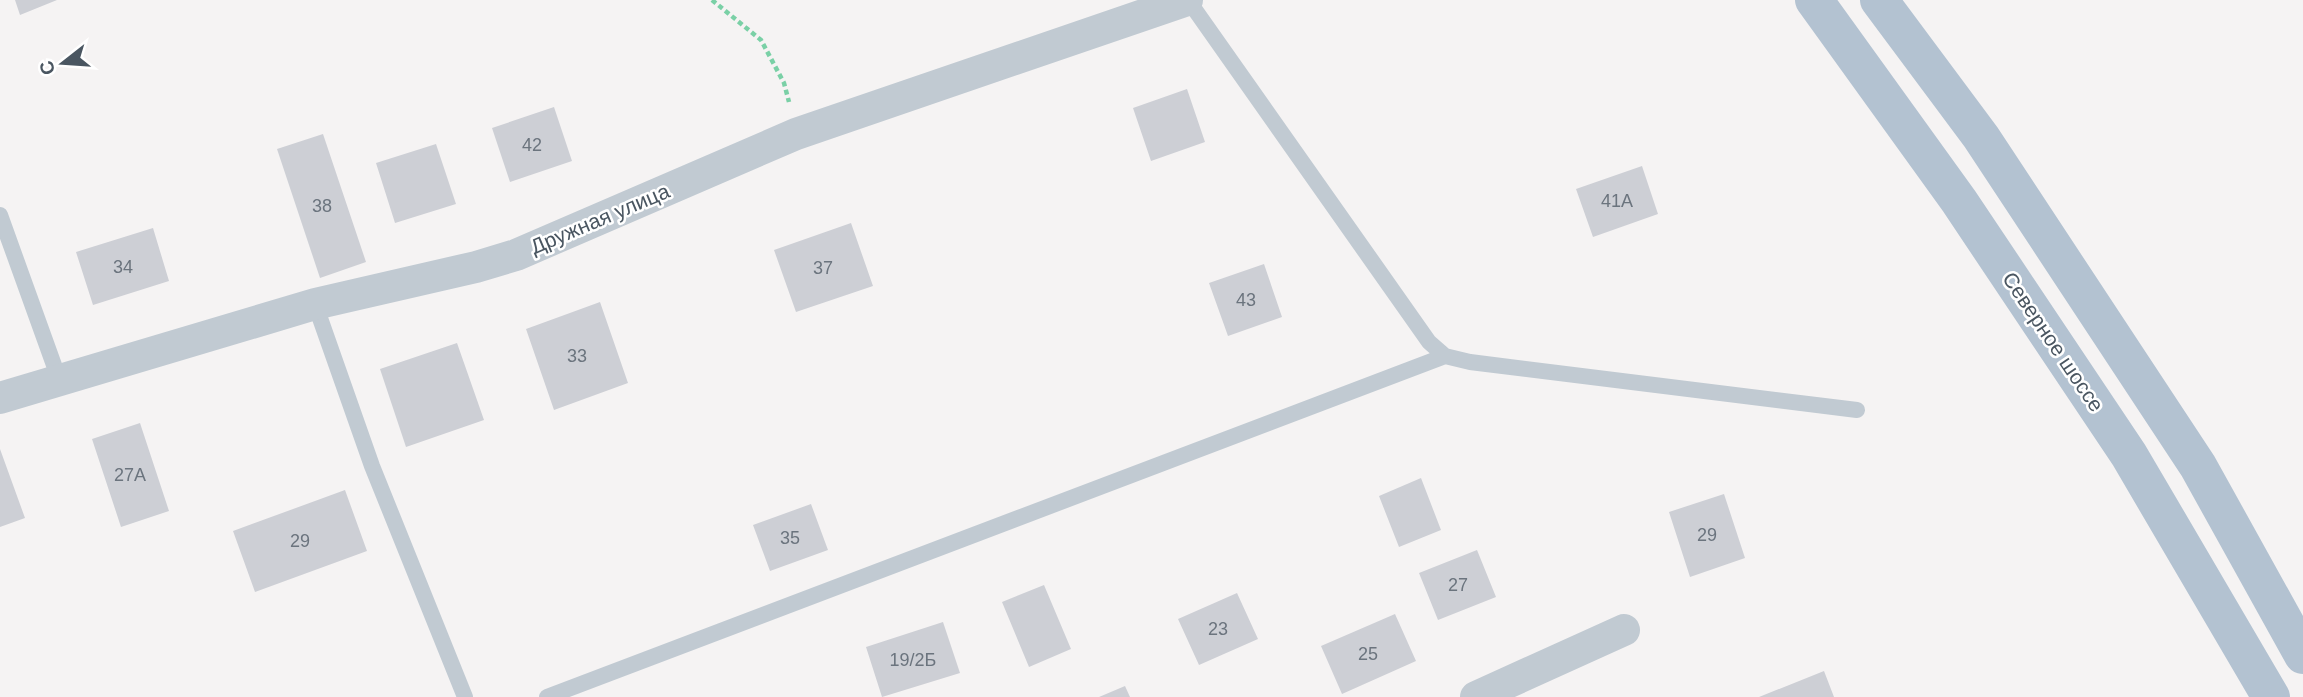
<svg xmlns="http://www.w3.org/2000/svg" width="2303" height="697" font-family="Helvetica,sans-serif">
  <rect width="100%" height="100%" fill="#f5f3f3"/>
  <!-- building -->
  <path fill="#cdcfd5" d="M15 0H57L20 15Z
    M1187 89 1205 142 1151 161 1133 108Z
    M554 107 572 161 510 182 492 128Z
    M323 134 366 262 320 278 277 149Z
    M436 144 456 204 395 223 376 163Z
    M1642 166 1658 214 1593 237 1576 189Z
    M851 223 873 286 796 312 774 250Z
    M153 228 169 281 93 305 76 252Z
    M1264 264 1282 317 1228 336 1209 283Z
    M600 302 628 383 554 410 526 329Z
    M457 343 484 420 406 447 380 369Z
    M140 423 169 511 121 527 92 439Z
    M0 449 25 518 0 527Z
    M1421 478 1441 530 1399 547 1379 496Z
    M345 490 367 551 255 592 233 531Z
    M1724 494 1745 558 1690 577 1669 512Z
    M811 504 828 550 770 571 753 525Z
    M1477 550 1496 597 1438 620 1419 573Z
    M1044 585 1071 649 1029 667 1002 602Z
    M1237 593 1258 639 1199 665 1178 619Z
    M1395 614 1416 661 1342 694 1321 646Z
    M943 622 960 673 882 697 866 647Z
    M1824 671 1834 697H1759Z
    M1125 686 1130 697H1099Z"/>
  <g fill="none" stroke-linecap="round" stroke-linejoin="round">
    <!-- path -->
    <path stroke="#7ad0a6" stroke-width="4.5" stroke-dasharray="5 3.5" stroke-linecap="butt" d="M712 0 761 40 784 83 789 102"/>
    <!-- service -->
    <path stroke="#c1cad2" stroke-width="16" d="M1188 0 1429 342 1445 356 1470 362 1857 410
      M0 215 59 379
      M315 304 372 466 465 697
      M547 697 1445 356"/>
    <!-- minor -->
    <path stroke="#c1cad2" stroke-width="32" d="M0 398 315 304 476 267 516 255 796 134 1187 0
      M1476 697 1624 630"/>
    <!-- primary -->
    <path stroke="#b3c2d1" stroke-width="38" d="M1814 0 1959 201 2129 455 2271 697
      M1879 0 1981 137 2198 466 2303 655"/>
  </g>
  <g text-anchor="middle" stroke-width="5" stroke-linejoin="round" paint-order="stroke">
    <!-- number labels -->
    <g font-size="18" fill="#6b747e">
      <text x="532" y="151">42</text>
      <text x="1617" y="207">41А</text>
      <text x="322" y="212">38</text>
      <text x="123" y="273">34</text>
      <text x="823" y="274">37</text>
      <text x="1246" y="306">43</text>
      <text x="577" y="362">33</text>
      <text x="130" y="481">27А</text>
      <text x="1707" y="541">29</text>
      <text x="790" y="544">35</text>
      <text x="300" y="547">29</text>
      <text x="1458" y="591">27</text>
      <text x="1218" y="635">23</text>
      <text x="1368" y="660">25</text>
      <text x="913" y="666">19/2Б</text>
    </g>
    <!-- street labels -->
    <g font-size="21" fill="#4a5661" stroke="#fff">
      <text transform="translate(600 219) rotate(-23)" y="7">Дружная улица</text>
      <text transform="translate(2053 342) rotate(56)" y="7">Северное шоссе</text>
    </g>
  </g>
  <!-- north arrow -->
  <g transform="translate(63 63) rotate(253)" stroke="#ffffff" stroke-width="5" paint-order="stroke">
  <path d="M0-5L12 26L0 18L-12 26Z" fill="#4a5661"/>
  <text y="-10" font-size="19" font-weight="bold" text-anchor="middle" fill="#4a5661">С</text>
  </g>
</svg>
